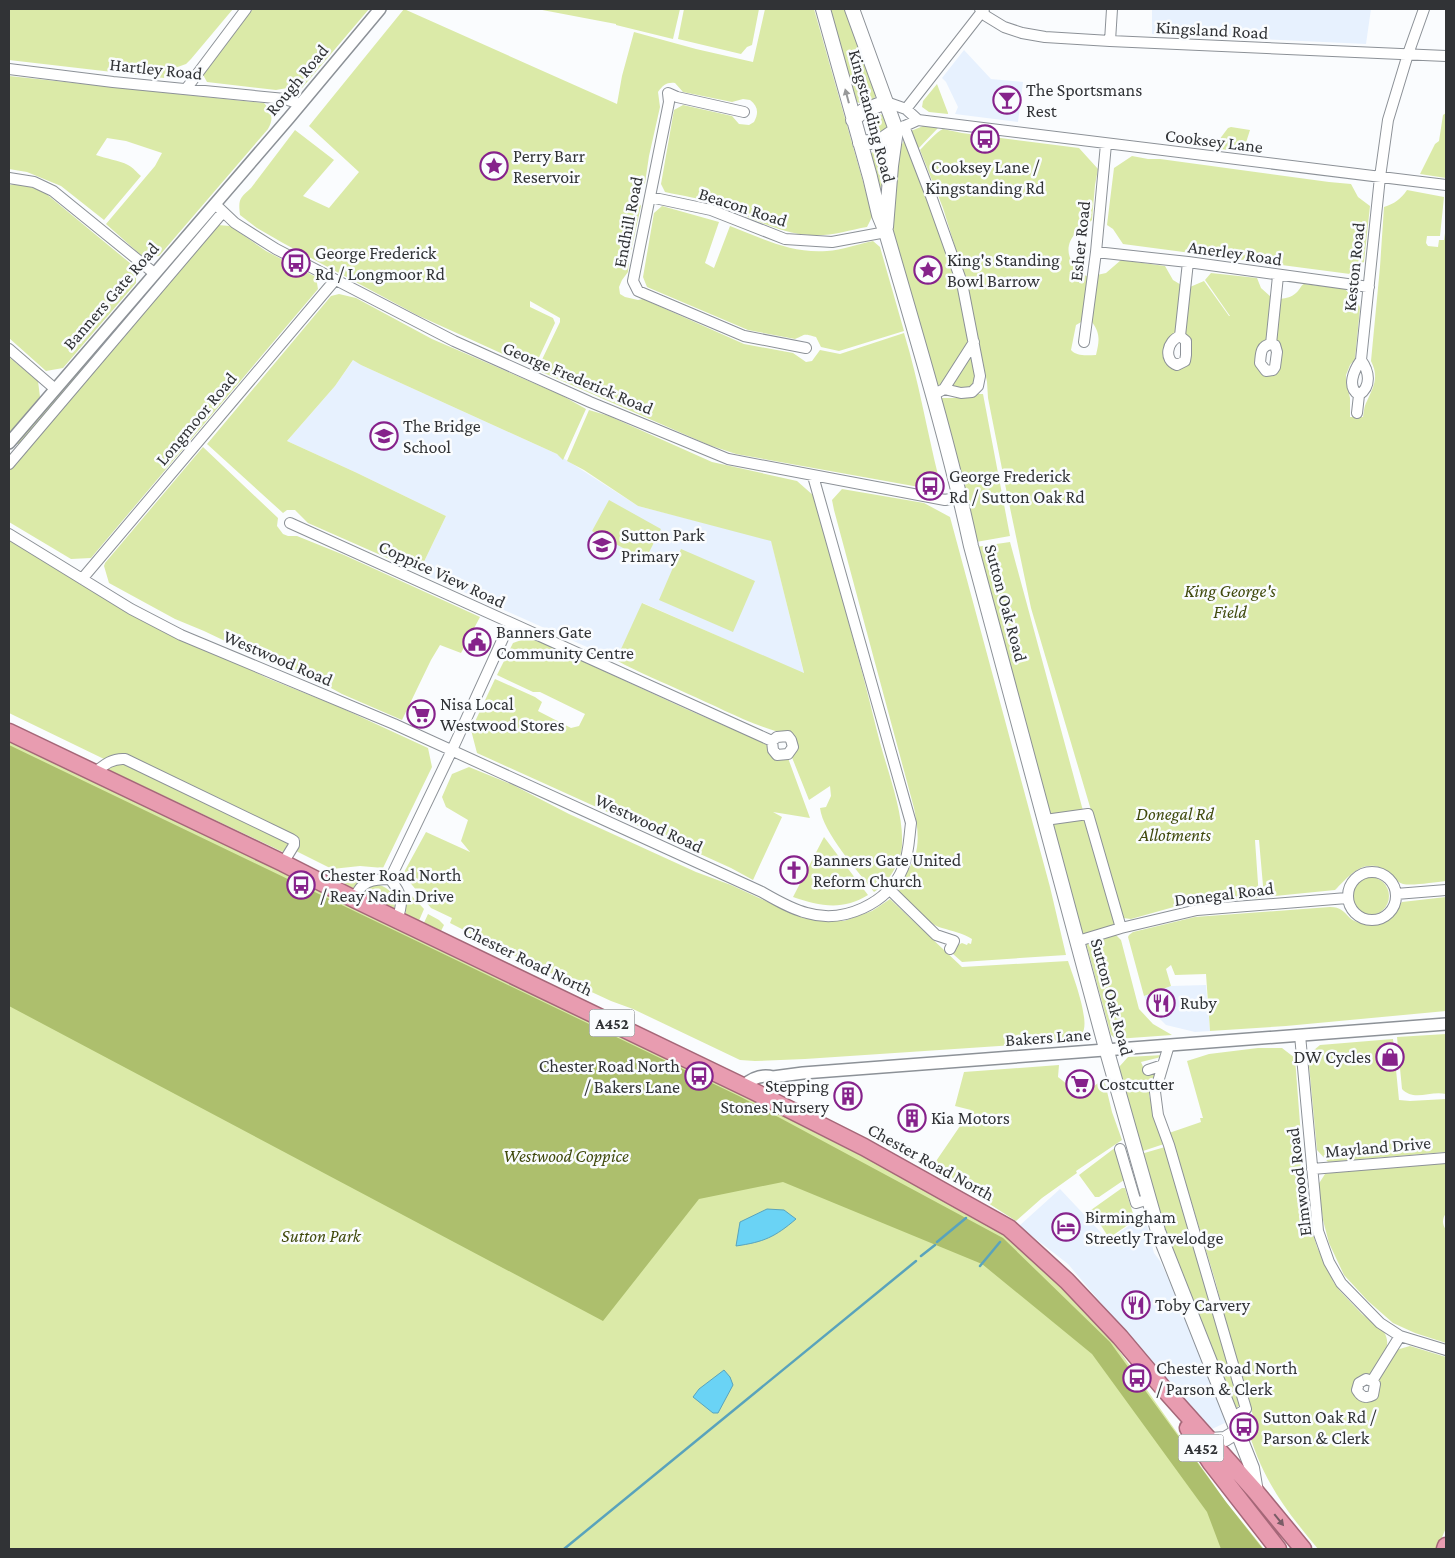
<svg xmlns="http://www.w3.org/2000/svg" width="1455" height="1558" font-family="'Crimson Pro',serif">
  <rect width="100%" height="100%" fill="#fafcfe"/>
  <!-- built -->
  <path fill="#e7f1fe" d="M1152 9H1371L1366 44 1152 34Z
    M964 50 991 79 1023 82 1018 122 955 114 958 107 946 82 942 78Z
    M354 359 361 365 557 454 638 506 771 540 804 674 643 603 616 660 419 572 446 516 355 472 287 441 335 386Z
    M1206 985 1210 1031 1195 1032 1166 1025 1149 1008 1144 996 1171 986Z
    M1060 1189 1108 1240 1136 1221 1143 1210 1154 1253 1160 1261 1169 1280 1227 1422 1212 1429 1168 1382 1068 1264 1019 1226Z"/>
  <!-- green -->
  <path fill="#dbeaa8" d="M9 9H233L191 59 186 64 172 69 164 78 9 60Z
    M253 9H369L302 88 293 87 276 90 207 82 201 71Z
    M404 9 617 104 622 76 634 32 696 49 753 62 765 9H814L871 210 872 217 867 227C849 230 829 237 810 235 778 233 748 216 718 205 701 198 683 196 665 192L661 184 674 110 683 105 732 116 739 124 749 125 754 122C759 113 758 106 750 100L743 99 732 102 683 92 675 83C667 82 663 85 658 92L660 107 649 156 645 183 638 190V201L641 206 629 260 628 272 622 280 619 287 620 294 625 297 638 300 643 299 744 344 793 353 806 362 812 361 820 350 840 354 904 333C919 382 927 431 939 479L930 489 736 454 709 445 537 370 560 322V318L530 301V307L553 318 555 323 534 368 417 315 283 243 257 228 240 215C238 199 240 198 251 188L295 130 334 160 303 196 329 208 359 172 309 126Z
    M537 9H680L673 39 616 25V24Z
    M684 9H759L752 45 747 47 741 54 678 39Z
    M828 9H848L878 91C874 102 866 107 855 101Z
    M9 76 264 103C272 111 274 119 268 129L165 249 159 256 143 257 106 224 155 166 162 153 126 141 107 138 96 155C106 159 119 160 128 165 134 168 136 172 141 176L104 220 61 186 27 172 9 169Z
    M937 84 948 113V114L929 112 922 107 923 101Z
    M1446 113V178L1420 174 1435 144 1439 141 1443 115Z
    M868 124a10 10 0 1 1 20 0a10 10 0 1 1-20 0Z
    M923 126 938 128 917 150 911 131Z
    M1231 127 1250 130 1243 152 1213 148 1228 128Z
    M943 129 962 133 1079 148 1098 169 1095 185 1092 220C1088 225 1081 227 1077 232 1060 248 1071 268 1088 277L1083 321 1076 325 1071 350C1077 357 1088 355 1096 355 1099 342 1101 334 1092 322L1097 275 1106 273 1121 260 1165 266 1173 280 1183 286 1177 331 1167 352 1182 365 1190 287 1204 281 1229 316H1230L1205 280 1211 273 1257 278 1261 288 1271 297 1267 339 1259 357 1272 372 1281 299C1286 298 1292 297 1296 293 1300 290 1300 286 1304 284L1345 289 1359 305 1360 308 1355 359 1350 365 1346 375V382L1350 398V417H1363C1364 412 1364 406 1367 401 1374 386 1379 377 1371 361L1380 267 1384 207C1394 204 1401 199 1407 190L1444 197 1440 236H1427L1426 243 1428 246 1438 247 1439 240H1444L1446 226V881C1435 882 1413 886 1403 884 1396 882 1393 876 1388 872 1365 855 1349 876 1335 890L1264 897 1259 840H1255L1259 898 1188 903 1131 919 1123 918 1031 608 1005 484 988 398 987 382 968 289 943 208 920 150C926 144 936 132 943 129Z
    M905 138 944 243 957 285 968 331 967 346 942 385 936 388 891 231 899 151Z
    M878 149 885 151 887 158 882 185 880 189 870 154Z
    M1132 156 1148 159H1160L1329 182 1351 184 1358 197 1370 206 1364 262 1355 267 1350 274 1123 244 1113 229 1107 225 1114 168Z
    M16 184 27 186 44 192 136 268V283L63 368 46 371 9 338V185Z
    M662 206 719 222 705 263 714 268 730 226C761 238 792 254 827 251 842 250 858 244 873 241L880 247 904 331 839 351 821 347 816 337C801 333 806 335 795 339L748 330 647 287 643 277 654 213Z
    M218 225 230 226 266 251 316 277 318 289 91 558 71 559 9 522V470Z
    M339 294 356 298 432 339 561 395 586 409 563 460 557 454 361 365 353 360 335 386 287 441 355 472 446 516 419 572 308 523 295 510H287L283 513 207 444 326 302 331 296Z
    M96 349 98 353 21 444H16L14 440Z
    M971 355 977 381 968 391 950 387Z
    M9 357 38 381 40 397 9 434Z
    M978 394H983L1010 536 976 542 939 398H967Z
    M589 410 609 416 712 462 797 481 814 496C835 575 858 652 877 731 885 765 904 810 902 845 901 863 888 883 874 892 858 871 823 833 820 808L826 807 831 796 830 786 809 800 791 755 798 746 794 736C756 728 721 708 686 693 663 682 639 673 616 660L642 603 804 673 771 541 638 506 584 470 567 461Z
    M203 447 278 518 277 526 283 534 288 536H297L344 555 480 617 461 653 440 645 431 660 402 720 342 694 320 682 263 659 204 631 175 619 109 583 104 566 105 563Z
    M842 489 924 503 950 517 1050 887 1066 955 962 962 953 954 956 946 962 943 967 945 968 943 971 944 972 939C963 933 952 931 942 928 925 923 911 904 899 892 898 885 912 866 915 856 920 840 917 824 914 808L834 510 832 500Z
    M609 500 661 529 645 560 592 531Z
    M9 538 105 598 267 678 337 706 428 748 432 767 383 868 360 866 332 869 294 850 300 839 221 799 152 768 131 756 120 754 112 755 104 759 9 713Z
    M1010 542 1082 807 1083 810 1054 816 1049 814 976 547Z
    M681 549 755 581 733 632 659 600Z
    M527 638 543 643 686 709 760 741 788 758 810 818 773 812 782 817 753 880 731 868 477 753 471 730 495 679 535 697 542 702 538 711 571 728 579 726 585 714 540 692H533L497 675 513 643Z
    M9 738 744 1092 1007 1234 1064 1284 1111 1339 1226 1502 1264 1549H9Z
    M121 761 289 844 285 853 107 769 108 766Z
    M469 767 513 785 569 814 696 872 731 885 803 918 825 921H844L872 911 890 899 962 967 1068 961C1073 976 1091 1022 1082 1034 1077 1041 1069 1041 1061 1042L805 1059 755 1061 740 1060 633 1009 611 1001 529 963 450 923 452 918 431 908 403 874 426 832 470 852 461 841 468 820 446 807 442 797 452 774Z
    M1085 819 1116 923 1114 925 1085 934 1082 933 1052 825 1054 822Z
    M824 837 868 895C843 911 819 906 793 897Z
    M361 871 370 877C355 888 355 892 337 883L340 872Z
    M1351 896a19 19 0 1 1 38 0a19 19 0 1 1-38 0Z
    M379 885C392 889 397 898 394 911L361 896C365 888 371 886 379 885Z
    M403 892 411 895 424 909 418 923 406 916Z
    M1446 897V1011L1286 1026 1210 1031 1206 974 1175 975 1171 965 1166 969 1171 986 1144 996 1128 937 1129 935 1133 932 1195 917 1330 907C1341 907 1343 911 1350 918 1355 922 1362 924 1368 924 1386 925 1391 913 1402 902Z
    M428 914 439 920 444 925 440 933 423 925Z
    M1116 935 1121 940 1139 1009 1153 1024 1172 1035 1116 1039 1111 1035 1086 943Z
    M1446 1034V1094C1431 1090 1414 1102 1402 1089L1397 1037Z
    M1393 1039 1399 1100 1410 1101 1446 1099V1152L1328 1162 1317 1150 1308 1055 1320 1045Z
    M1258 1048H1282L1295 1058 1305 1189 1311 1228 1317 1247 1334 1283 1340 1291 1362 1314 1384 1332C1394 1348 1378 1364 1370 1378H1360L1365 1401 1396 1350 1410 1346 1446 1357V1528L1437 1549H1318C1283 1507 1260 1476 1246 1422L1254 1419 1231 1342 1215 1280 1182 1171 1169 1133 1201 1122 1200 1118H1203L1187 1061 1209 1054Z
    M1163 1055 1161 1057 1141 1062 1144 1069 1156 1071 1150 1088 1149 1095 1164 1144 1140 1152 1120 1076 1119 1067 1128 1057Z
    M1059 1065 1058 1077 1081 1095 1104 1079 1112 1112 1122 1140 1076 1171 1077 1173 1042 1198 1016 1221 932 1167 971 1110 955 1106 964 1072Z
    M1116 1147 1124 1180 1099 1197H1095L1079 1175Z
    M1165 1147 1241 1405 1236 1408 1233 1407 1166 1240 1141 1154Z
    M1446 1163V1213C1442 1219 1442 1224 1446 1230V1343L1415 1333 1393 1323 1368 1301 1344 1275 1329 1243 1323 1220 1318 1185 1325 1174 1330 1173Z
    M1122 1188H1125L1135 1220 1109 1238 1091 1210Z"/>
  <!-- forest -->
  <path fill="#adbf6d" d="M9 745 741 1097 1003 1238 1110 1342 1226 1502 1263 1549H1221L1207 1512 1092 1354 982 1264 783 1182 699 1199 603 1321 9 1006Z"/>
  <!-- water -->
  <path fill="#6ad3f5" stroke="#59a3bc" d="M767 1209 784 1210 796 1219C775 1237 764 1242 736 1246L740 1222Z
    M724 1370 730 1377 733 1385 718 1413H713L693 1397 699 1389Z"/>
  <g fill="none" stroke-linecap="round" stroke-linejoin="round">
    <!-- stream -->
    <path stroke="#59a3bc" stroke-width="2.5" d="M937 1242 966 1218
      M921 1256 935 1245
      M980 1266 1000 1242
      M564 1549 916 1261"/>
    <!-- minor casing -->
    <g stroke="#8c9197" stroke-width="12">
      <path id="minor" d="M980 9 986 16 1004 27 1022 33 1045 37 1110 41 1446 56
        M1110 41 1112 9
        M9 69 113 82 285 99 300 104
        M186 89 246 9
        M886 102 906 109 918 120
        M906 109 984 9
        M744 112 677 97 668 93 669 102 633 281 638 291 744 336 806 348
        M904 126 931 196 962 283 980 376 978 386 972 392 961 393 944 389 933 395
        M896 130 918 120 1446 185
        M9 178 34 182 53 191 154 273
        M650 197 711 210 785 239 832 242 886 232
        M215 204 235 223 276 249 454 341 590 402 728 459 945 500 960 497
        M1096 252 1188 262 1369 287
        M1180 336C1167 341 1163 360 1177 365L1185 361 1186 355V341L1180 336 1188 262
        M1084 342 1096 252 1106 144
        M1271 344C1260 346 1261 354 1260 363L1266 371 1273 370 1275 367 1277 352 1275 345 1271 344 1278 276
        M9 349 54 388
        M944 389 974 342
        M1359 395C1346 387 1354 370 1361 360
        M1357 413 1359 395C1372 386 1369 371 1361 360L1380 177 1388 120 1408 54 1424 9
        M9 464 223 212
        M290 523 772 741 773 750 777 755 788 754 793 747 791 740 788 736 777 737 772 741
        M9 534 131 609 181 635 394 724 762 892C776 900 791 909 807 913 843 924 888 904 903 868 909 854 909 838 911 823L813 476
        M82 579 335 280
        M94 773C104 765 112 758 125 759L291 839 294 841V845L283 863
        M1045 820 1088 814 1121 928
        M1348 896a24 24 0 1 1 48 0a24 24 0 1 1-48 0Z
        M390 879 452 750 510 623
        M890 890 936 935 954 941 950 949
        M1396 894 1446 890
        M354 899C361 881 372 879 390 879 402 894 404 901 397 920
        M1078 941 1121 928 1197 910 1347 898
        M1300 1035 1318 1231 1329 1262 1341 1283 1380 1323 1400 1336 1446 1350
        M1169 1045 1155 1092 1158 1115 1169 1145 1246 1409 1232 1418
        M1148 1070 1163 1065
        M1120 1149 1136 1203 1149 1199
        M1312 1169 1446 1158
        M1372 1381 1366 1379 1359 1383 1357 1390C1361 1397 1366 1399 1373 1395L1375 1384 1372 1381 1400 1336"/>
    </g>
    <!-- tertiary casing -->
    <g stroke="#8c9197" stroke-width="14">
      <path id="tertiary" d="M9 443 289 118 380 9
        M743 1086C751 1079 762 1074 773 1077L803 1073 1446 1024"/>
    </g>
    <!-- secondary casing -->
    <g stroke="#8c9197" stroke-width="16">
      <path id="secondary" d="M823 9 870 177 879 215 886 232C916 336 948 440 971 546L1104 1041 1158 1231 1252 1468 1256 1492
        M852 9 896 130 891 166 886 227
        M853 120 863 111 886 102
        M860 143 880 141 896 130
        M1210 1440 1225 1439 1238 1431"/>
    </g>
    <!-- trunk casing -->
    <g stroke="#a56778" stroke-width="19">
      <path id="trunk" d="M9 732 283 863 354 899 755 1092 864 1147 1009 1228 1067 1281 1120 1337 1163 1388 1256 1492 1303 1549
        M1188 1428 1211 1463 1278 1549
        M1445 1549 1446 1546"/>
    </g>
    <!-- minor -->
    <use href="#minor" stroke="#fff" stroke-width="10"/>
    <!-- tertiary -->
    <use href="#tertiary" stroke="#fff" stroke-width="11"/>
    <!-- secondary -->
    <use href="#secondary" stroke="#fff" stroke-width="14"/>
    <!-- trunk -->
    <use href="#trunk" stroke="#e89cb0" stroke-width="16"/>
  </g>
  <!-- one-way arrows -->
  <defs><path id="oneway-solid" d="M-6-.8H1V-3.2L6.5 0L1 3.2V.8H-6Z" transform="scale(1.25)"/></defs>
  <use fill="#98999a" href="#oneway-solid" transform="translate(847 96) rotate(-105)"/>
  <use fill="#7a5d67" href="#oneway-solid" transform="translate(1279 1520) rotate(51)"/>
  <!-- icons -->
  <defs>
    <g id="bar-ring" transform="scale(1.4375)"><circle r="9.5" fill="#fafcfe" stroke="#86228b" stroke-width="1.5"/><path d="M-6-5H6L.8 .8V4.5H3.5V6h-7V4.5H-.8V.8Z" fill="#86228b"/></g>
    <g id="bus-ring" transform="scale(1.4375)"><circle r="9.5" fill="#fafcfe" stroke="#86228b" stroke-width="1.5"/><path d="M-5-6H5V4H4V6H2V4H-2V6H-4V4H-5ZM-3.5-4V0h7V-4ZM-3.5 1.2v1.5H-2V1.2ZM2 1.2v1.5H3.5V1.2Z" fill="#86228b"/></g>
    <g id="sight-ring" transform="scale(1.4375)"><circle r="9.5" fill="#fafcfe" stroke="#86228b" stroke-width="1.5"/><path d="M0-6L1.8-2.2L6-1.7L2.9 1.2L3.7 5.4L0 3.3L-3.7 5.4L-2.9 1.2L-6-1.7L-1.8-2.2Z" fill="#86228b"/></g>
    <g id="school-ring" transform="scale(1.4375)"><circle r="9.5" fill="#fafcfe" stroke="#86228b" stroke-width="1.5"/><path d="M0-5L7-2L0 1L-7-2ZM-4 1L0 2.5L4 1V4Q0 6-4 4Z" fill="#86228b"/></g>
    <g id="civic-ring" transform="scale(1.4375)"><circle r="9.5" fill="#fafcfe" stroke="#86228b" stroke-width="1.5"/><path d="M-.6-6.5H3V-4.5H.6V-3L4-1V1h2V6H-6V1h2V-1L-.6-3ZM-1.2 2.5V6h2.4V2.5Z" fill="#86228b"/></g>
    <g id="supermarket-ring" transform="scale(1.4375)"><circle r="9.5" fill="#fafcfe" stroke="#86228b" stroke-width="1.5"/><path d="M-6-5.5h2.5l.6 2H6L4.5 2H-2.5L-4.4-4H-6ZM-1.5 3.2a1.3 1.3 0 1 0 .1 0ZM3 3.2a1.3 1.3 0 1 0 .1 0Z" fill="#86228b"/></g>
    <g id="church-ring" transform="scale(1.4375)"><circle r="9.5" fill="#fafcfe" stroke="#86228b" stroke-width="1.5"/><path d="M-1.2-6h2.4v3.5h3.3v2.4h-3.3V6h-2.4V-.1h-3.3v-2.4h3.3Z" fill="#86228b"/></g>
    <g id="restaurant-ring" transform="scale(1.4375)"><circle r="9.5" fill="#fafcfe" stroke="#86228b" stroke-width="1.5"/><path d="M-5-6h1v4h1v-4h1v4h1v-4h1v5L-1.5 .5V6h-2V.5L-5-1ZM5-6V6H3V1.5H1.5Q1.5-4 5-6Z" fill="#86228b"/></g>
    <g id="shop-ring" transform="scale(1.4375)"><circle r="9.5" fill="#fafcfe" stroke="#86228b" stroke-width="1.5"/><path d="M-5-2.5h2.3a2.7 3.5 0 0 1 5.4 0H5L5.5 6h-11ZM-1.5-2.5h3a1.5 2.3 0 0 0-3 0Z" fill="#86228b"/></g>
    <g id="building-ring" transform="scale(1.4375)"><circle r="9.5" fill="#fafcfe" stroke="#86228b" stroke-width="1.5"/><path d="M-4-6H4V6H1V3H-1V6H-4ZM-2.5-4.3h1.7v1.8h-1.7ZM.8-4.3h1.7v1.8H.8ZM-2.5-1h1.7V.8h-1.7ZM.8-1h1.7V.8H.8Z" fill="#86228b"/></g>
    <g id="hotel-ring" transform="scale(1.4375)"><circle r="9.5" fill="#fafcfe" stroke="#86228b" stroke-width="1.5"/><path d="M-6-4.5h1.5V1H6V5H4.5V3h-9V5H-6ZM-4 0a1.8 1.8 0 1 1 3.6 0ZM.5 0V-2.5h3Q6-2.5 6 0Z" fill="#86228b"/></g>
  </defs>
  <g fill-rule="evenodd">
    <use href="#bar-ring" x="1007" y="100"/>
    <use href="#bus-ring" x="985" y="139"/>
    <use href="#sight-ring" x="494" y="166"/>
    <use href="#bus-ring" x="296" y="263"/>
    <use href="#sight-ring" x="928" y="270"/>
    <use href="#school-ring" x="384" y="436"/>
    <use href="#bus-ring" x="930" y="486"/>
    <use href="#school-ring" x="602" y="545"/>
    <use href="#civic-ring" x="477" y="642"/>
    <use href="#supermarket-ring" x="421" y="714"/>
    <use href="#church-ring" x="794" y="870"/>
    <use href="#bus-ring" x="301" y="885"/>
    <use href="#restaurant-ring" x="1161" y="1003"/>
    <use href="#shop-ring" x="1390" y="1057"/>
    <use href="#bus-ring" x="699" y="1076"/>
    <use href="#supermarket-ring" x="1080" y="1084"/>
    <use href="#building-ring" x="848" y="1096"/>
    <use href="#building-ring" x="912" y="1118"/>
    <use href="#hotel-ring" x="1066" y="1227"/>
    <use href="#restaurant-ring" x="1136" y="1305"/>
    <use href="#bus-ring" x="1137" y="1378"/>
    <use href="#bus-ring" x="1244" y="1427"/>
  </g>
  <g text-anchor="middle" stroke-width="5" stroke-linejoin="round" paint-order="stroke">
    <!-- shield labels -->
    <g fill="#fafcfe" stroke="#6d6f72" stroke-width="1">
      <rect x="589.5" y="1009.5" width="45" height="27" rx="4"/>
      <rect x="1178.5" y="1434.5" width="45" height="27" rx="4"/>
    </g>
    <g font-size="16" font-weight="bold" fill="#313336">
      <text x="612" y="1029">A452</text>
      <text x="1201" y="1454">A452</text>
    </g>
    <!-- street labels -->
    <g font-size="18" fill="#313336" stroke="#fafcfe">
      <text transform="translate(1212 30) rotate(3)" y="6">Kingsland Road</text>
      <text transform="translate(156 69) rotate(6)" y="6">Hartley Road</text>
      <text transform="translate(297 80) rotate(-50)" y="6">Rough Road</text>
      <text transform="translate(872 116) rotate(75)" y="6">Kingstanding Road</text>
      <text transform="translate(1214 141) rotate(7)" y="6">Cooksey Lane</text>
      <text transform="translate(743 207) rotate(18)" y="6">Beacon Road</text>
      <text transform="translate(628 222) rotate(-79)" y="6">Endhill Road</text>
      <text transform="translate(1080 241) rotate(-84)" y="6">Esher Road</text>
      <text transform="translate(1235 253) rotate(8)" y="6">Anerley Road</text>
      <text transform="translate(1354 267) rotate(-84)" y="6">Keston Road</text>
      <text transform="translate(111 296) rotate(-49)" y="6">Banners Gate Road</text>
      <text transform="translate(578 378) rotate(23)" y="6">George Frederick Road</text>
      <text transform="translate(196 419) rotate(-50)" y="6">Longmoor Road</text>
      <text transform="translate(442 574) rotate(25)" y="6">Coppice View Road</text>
      <text transform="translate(1006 603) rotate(75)" y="6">Sutton Oak Road</text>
      <text transform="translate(278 658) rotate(23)" y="6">Westwood Road</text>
      <text transform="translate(649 823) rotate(25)" y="6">Westwood Road</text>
      <text transform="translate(1224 894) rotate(-7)" y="6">Donegal Road</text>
      <text transform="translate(528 960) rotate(26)" y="6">Chester Road North</text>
      <text transform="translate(1112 997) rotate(75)" y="6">Sutton Oak Road</text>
      <text transform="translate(1048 1037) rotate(-4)" y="6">Bakers Lane</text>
      <text transform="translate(1378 1147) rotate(-5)" y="6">Mayland Drive</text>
      <text transform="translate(931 1162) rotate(29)" y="6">Chester Road North</text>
      <text transform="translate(1299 1182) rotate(-97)" y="6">Elmwood Road</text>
    </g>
    <!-- poi labels -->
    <g font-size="18" fill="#313336" stroke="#fafcfe" text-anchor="start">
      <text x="1026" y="96">The Sportsmans<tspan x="1026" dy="21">Rest</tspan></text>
      <text x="513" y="162">Perry Barr<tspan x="513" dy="21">Reservoir</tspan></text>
      <text x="985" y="173" text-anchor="middle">Cooksey Lane /<tspan x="985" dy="21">Kingstanding Rd</tspan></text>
      <text x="315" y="259">George Frederick<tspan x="315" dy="21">Rd / Longmoor Rd</tspan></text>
      <text x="947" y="266">King's Standing<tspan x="947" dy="21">Bowl Barrow</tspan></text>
      <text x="403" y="432">The Bridge<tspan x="403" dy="21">School</tspan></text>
      <text x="949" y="482">George Frederick<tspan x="949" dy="21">Rd / Sutton Oak Rd</tspan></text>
      <text x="621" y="541">Sutton Park<tspan x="621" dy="21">Primary</tspan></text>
      <text x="496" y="638">Banners Gate<tspan x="496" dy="21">Community Centre</tspan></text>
      <text x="440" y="710">Nisa Local<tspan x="440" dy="21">Westwood Stores</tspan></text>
      <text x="813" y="866">Banners Gate United<tspan x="813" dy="21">Reform Church</tspan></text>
      <text x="320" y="881">Chester Road North<tspan x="320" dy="21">/ Reay Nadin Drive</tspan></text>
      <text x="1180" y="1009">Ruby</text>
      <text x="1371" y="1063" text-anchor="end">DW Cycles</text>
      <text x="680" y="1072" text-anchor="end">Chester Road North<tspan x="680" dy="21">/ Bakers Lane</tspan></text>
      <text x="1099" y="1090">Costcutter</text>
      <text x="829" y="1092" text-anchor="end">Stepping<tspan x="829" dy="21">Stones Nursery</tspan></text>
      <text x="931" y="1124">Kia Motors</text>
      <text x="1085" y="1223">Birmingham<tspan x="1085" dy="21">Streetly Travelodge</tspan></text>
      <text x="1155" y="1311">Toby Carvery</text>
      <text x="1156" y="1374">Chester Road North<tspan x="1156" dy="21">/ Parson &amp; Clerk</tspan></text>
      <text x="1263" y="1423">Sutton Oak Rd /<tspan x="1263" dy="21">Parson &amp; Clerk</tspan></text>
    </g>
    <!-- park labels -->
    <g font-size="18" font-style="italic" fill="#404a0d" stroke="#fafcfe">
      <text x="1230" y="597">King George's<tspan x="1230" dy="21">Field</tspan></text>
      <text x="1175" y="820">Donegal Rd<tspan x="1175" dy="21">Allotments</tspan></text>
      <text x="566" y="1162">Westwood Coppice</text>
      <text x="321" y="1242">Sutton Park</text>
    </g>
  </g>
  <!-- border -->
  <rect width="1455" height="1558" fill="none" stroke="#313336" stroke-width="20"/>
</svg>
